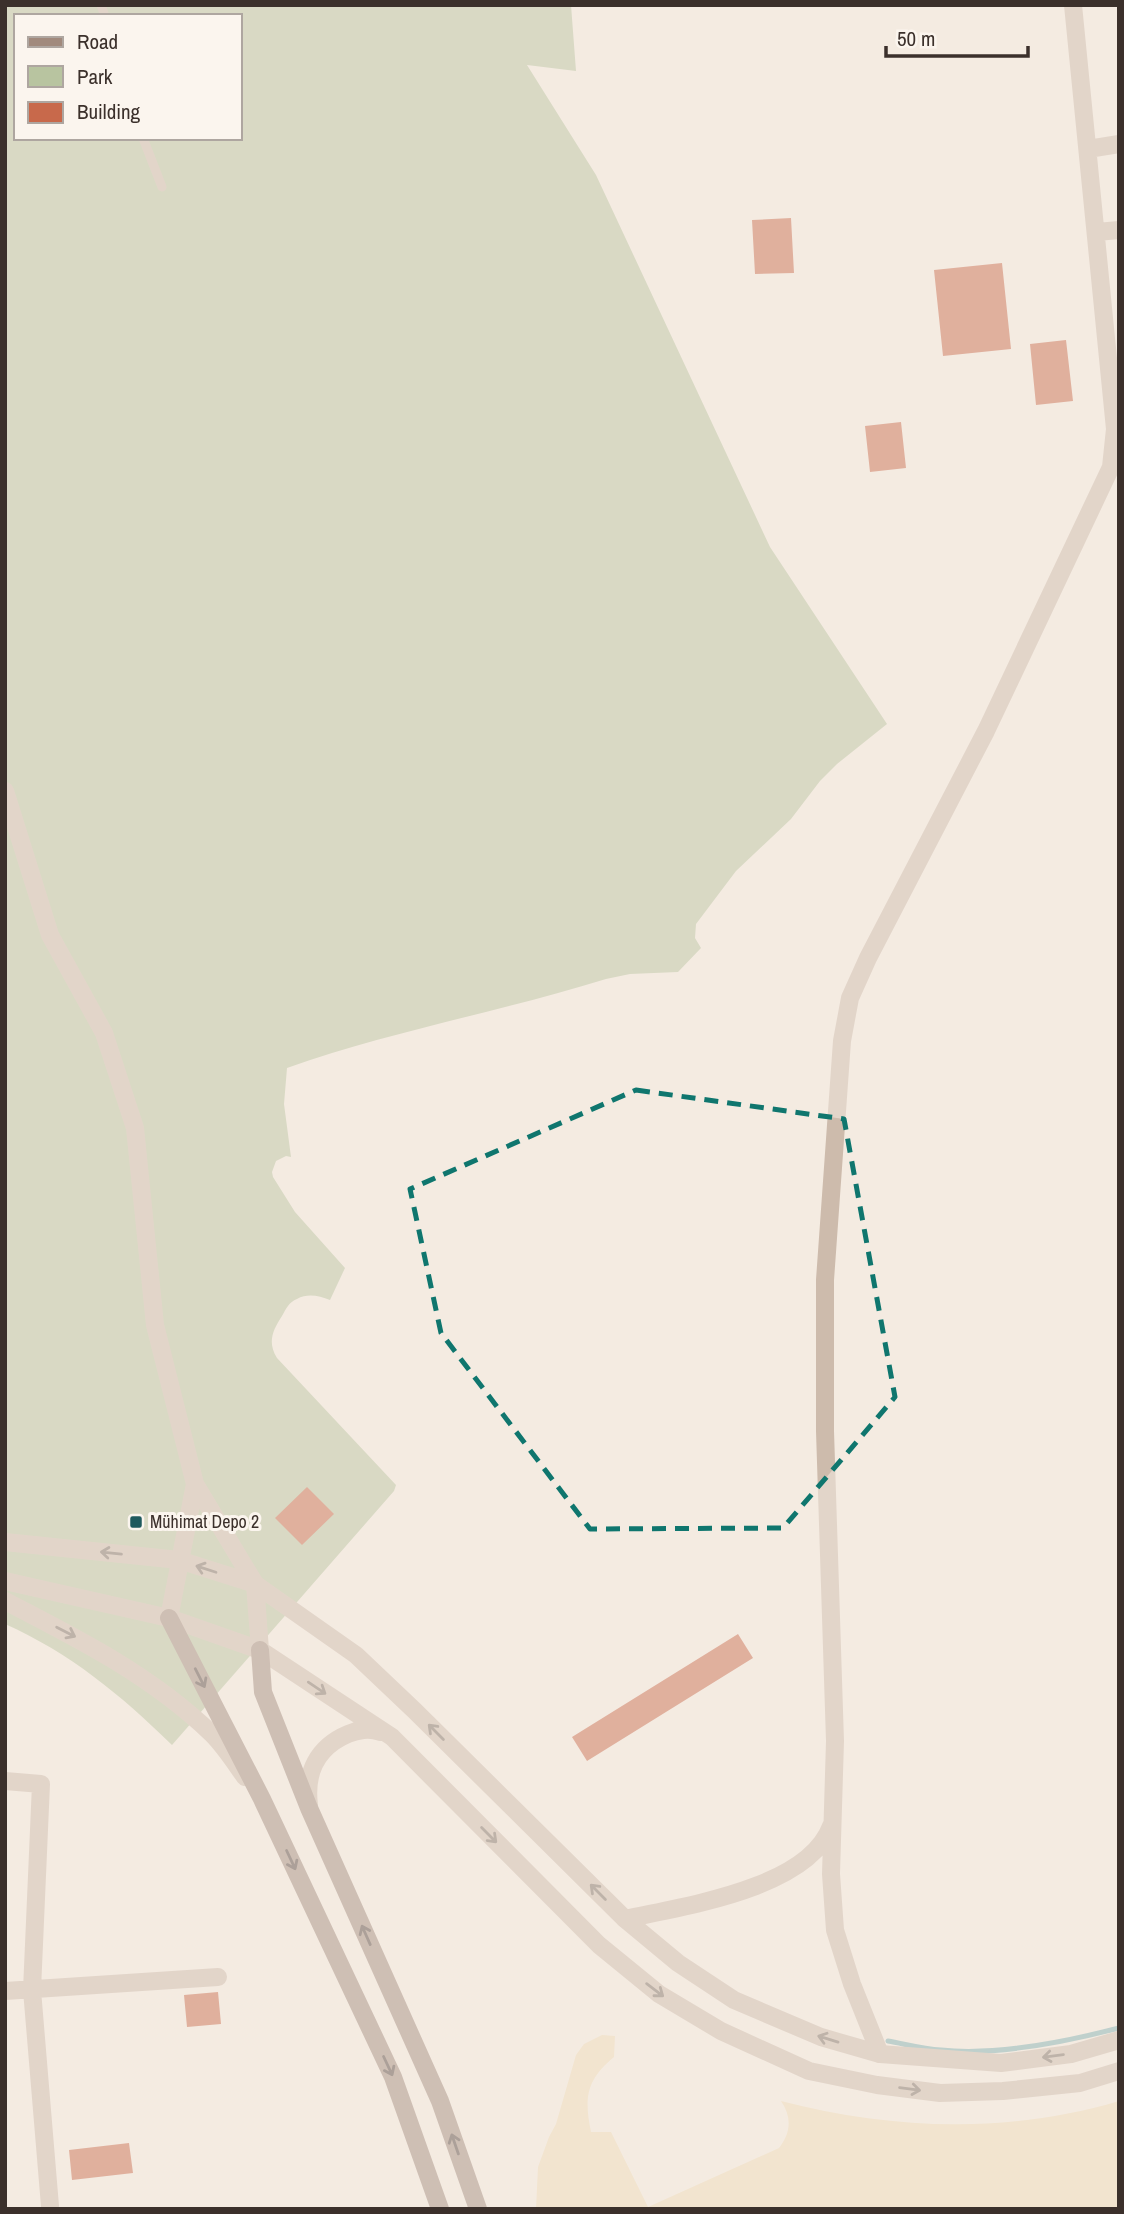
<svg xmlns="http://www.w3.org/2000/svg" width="1124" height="2214" font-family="'Archivo Narrow',sans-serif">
  <rect width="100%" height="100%" fill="#f4ebe1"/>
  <!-- green -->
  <path fill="#b8c4a0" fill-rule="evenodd" d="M5 5H571L576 71 527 65 596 175 770 547 887 724 837 764 820 781 791 819 736 871 696 924 695 938 701 948 678 972 630 974 606 979C500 1012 391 1031 287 1068L284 1104 291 1157 286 1156 276 1161 272 1172 273 1177 295 1212 345 1268 330 1300C319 1296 308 1293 297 1299 289 1302 286 1309 282 1316 273 1330 267 1342 277 1358L396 1485 394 1491 172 1745C121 1695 70 1653 5 1624ZM16 16H240V138H16Z"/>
  <!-- sand -->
  <path fill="#efdcb8" d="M602 2035 615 2036 614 2057C586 2080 584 2098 591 2132H611L648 2207 779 2148C791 2133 792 2117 781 2101 893 2130 1008 2134 1119 2101V2209H536L538 2167 549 2137 556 2124 576 2055 584 2044Z"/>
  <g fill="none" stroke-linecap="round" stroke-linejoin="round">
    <!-- stream -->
    <path stroke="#7fb0b2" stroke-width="5" d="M888 2041C905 2044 923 2049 941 2050 996 2056 1065 2042 1119 2028"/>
  </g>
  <!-- building -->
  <path fill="#c8694b" d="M791 218 794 273 755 274 752 220Z
    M1002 263 1011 349 943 356 934 270Z
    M1066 340 1073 401 1036 405 1030 344Z
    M901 422 906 468 870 472 865 426Z
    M307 1487 334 1514 302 1545 275 1518Z
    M738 1634 753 1658 587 1761 572 1737Z
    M218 1992 221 2024 187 2027 184 1995Z
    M129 2143 133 2173 72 2180 69 2150Z"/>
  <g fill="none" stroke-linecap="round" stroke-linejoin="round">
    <!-- service -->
    <path stroke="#cdbbac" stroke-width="9" d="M101 5 105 16
      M143 138 162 187"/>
    <!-- minor -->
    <path stroke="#cdbbac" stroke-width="18" d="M1088 149 1119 144
      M1097 232 1119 230
      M5 1781 41 1784 32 1990 50 2206
      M625 1919C683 1906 808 1889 831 1826
      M5 1991 218 1977
      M880 2054 852 1984 835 1930 831 1874 835 1741 825 1431V1280L842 1041 850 998 868 958 986 731 1111 467 1115 429 1073 5"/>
    <!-- tertiary -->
    <path stroke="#cdbbac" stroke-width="18" d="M5 791 50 935 104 1033 135 1128 155 1325 195 1484 255 1584 356 1655 415 1711 625 1919 678 1963 734 2000 821 2037 880 2054 1001 2063 1071 2054 1119 2040
      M195 1484 169 1618 260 1650 392 1737 599 1945 659 1994 721 2031 809 2071 877 2085 940 2093 1003 2091 1080 2083 1119 2071
      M5 1542 179 1560 255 1584 260 1650
      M5 1581 169 1618
      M5 1601C79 1639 152 1676 212 1734 225 1747 235 1763 245 1777
      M309 1805C305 1773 317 1747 348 1734 357 1730 370 1728 380 1732"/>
    <!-- secondary -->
    <path stroke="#a18a7d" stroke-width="18" d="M169 1618 262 1799 393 2077 440 2209
      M260 1650 263 1692 309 1808 440 2101 478 2209"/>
  </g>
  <!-- one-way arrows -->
  <defs><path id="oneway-shaft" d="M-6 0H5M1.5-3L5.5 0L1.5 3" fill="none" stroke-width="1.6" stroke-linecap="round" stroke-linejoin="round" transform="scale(1.75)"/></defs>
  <g stroke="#7d6f65">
    <use href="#oneway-shaft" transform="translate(111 1553) rotate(-174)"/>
    <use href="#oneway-shaft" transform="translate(206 1569) rotate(-162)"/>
    <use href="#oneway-shaft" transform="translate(66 1632) rotate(27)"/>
    <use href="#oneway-shaft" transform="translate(317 1688) rotate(34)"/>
    <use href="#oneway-shaft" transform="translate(436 1732) rotate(-135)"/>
    <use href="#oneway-shaft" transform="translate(489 1835) rotate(45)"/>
    <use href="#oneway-shaft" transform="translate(598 1892) rotate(-135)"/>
    <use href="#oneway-shaft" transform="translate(655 1990) rotate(37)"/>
    <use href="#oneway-shaft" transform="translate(828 2039) rotate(-163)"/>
    <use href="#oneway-shaft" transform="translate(1053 2056) rotate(173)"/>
    <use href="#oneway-shaft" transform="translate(910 2089) rotate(7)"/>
  </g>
  <g stroke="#544640">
    <use href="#oneway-shaft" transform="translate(200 1678) rotate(63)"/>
    <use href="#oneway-shaft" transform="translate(291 1860) rotate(65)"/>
    <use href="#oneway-shaft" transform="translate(366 1935) rotate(-114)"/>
    <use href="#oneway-shaft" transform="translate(388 2066) rotate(65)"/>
    <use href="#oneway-shaft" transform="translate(455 2144) rotate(-109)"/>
  </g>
  <!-- marked area -->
  <path d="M0 0H1124V2214H0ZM636 1090 844 1119 895 1397 783 1528 590 1529 441 1333 410 1189Z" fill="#f4ebe1" fill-opacity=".55" fill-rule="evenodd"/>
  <path fill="none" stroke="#0f766e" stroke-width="5" stroke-dasharray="14 9" stroke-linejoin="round" d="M636 1090 844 1119 895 1397 783 1528 590 1529 441 1333 410 1189Z"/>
  <!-- markers -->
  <rect fill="#1f5a5e" stroke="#fbf5ee" stroke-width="2.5" x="129" y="1515" width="14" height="14" rx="3.5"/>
  <g text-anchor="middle" stroke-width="6" stroke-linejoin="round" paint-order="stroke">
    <!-- poi labels -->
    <g font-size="18" fill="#3b302b" stroke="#fbf5ee" text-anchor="start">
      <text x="150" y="1528">Mühimat Depo 2</text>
    </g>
  </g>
  <!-- border -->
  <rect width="1124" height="2214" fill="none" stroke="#3b302b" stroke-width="14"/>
  <!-- legend -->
  <rect x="14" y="14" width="228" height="126" fill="#fbf5ee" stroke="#aea6a0" stroke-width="2"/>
  <rect x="28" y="37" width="35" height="10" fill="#a18a7d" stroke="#aea6a0" stroke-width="2"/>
  <text x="77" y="49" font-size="21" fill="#3b302b">Road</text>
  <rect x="28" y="66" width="35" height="21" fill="#b8c4a0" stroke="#aea6a0" stroke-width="2"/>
  <text x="77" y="84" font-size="21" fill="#3b302b">Park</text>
  <rect x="28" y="102" width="35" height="21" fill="#c8694b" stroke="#aea6a0" stroke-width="2"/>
  <text x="77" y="119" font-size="21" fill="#3b302b">Building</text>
  <!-- scale -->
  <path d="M886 46v10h142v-10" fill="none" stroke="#3b302b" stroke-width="3.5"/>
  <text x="897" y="46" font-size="21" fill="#3b302b" stroke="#fbf5ee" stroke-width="5" paint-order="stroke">50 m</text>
</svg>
